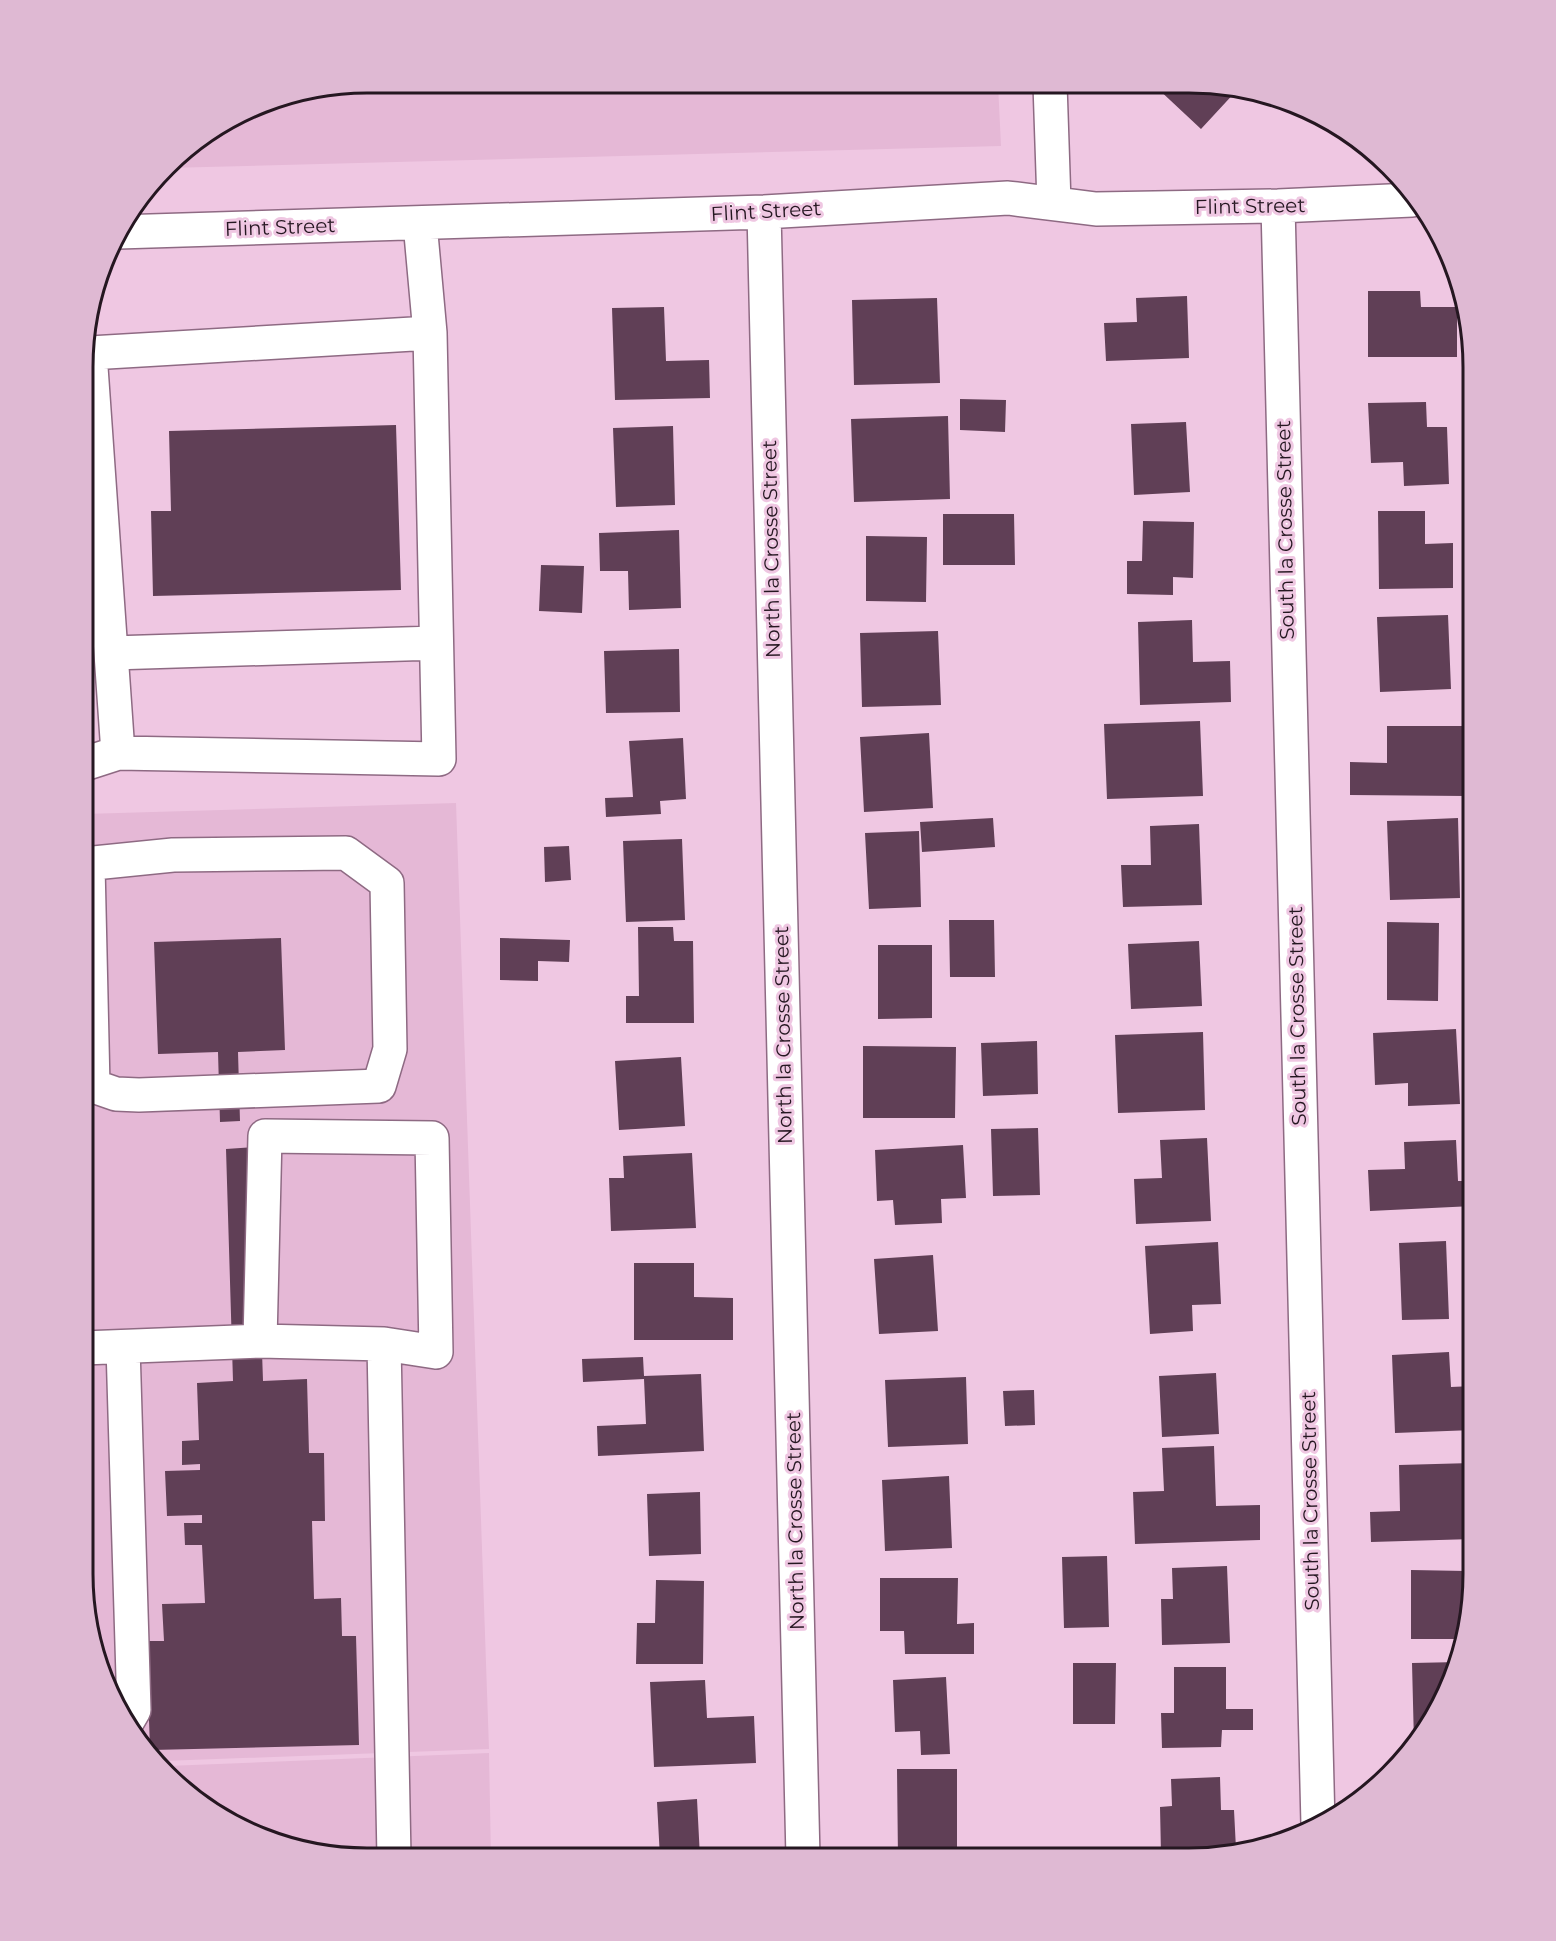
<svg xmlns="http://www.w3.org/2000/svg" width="1556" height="1941" font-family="Montserrat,sans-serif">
  <rect width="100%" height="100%" fill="#efc7e2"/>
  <!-- built -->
  <path fill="#e5b8d6" d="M367 83 998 84 1001 146 167 168 180 153 275 98Z
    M456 803 489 1749 163 1761 120 1716 92 1648 83 1574 84 814Z
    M489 1753 491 1858H348L276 1844 209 1811 167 1766Z"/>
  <!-- building -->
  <path fill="#603f56" d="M1156 85H1226L1238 89 1201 129 1155 86Z
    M1368 291H1420L1421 307H1457V357H1368Z
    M1187 296 1189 358 1106 361 1104 323 1137 322 1136 298Z
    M937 298 940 383 854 385 852 300Z
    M664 307 666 361 709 360 710 398 615 400 612 308Z
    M960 399 1006 400 1005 432 960 430Z
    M1426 402 1427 427H1447L1449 484 1404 486 1403 462 1371 463 1368 403Z
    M948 416 950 499 854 502 851 419Z
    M1186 422 1190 492 1134 495 1131 424Z
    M396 425 401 590 153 596 151 511H171L169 431Z
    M673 426 675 505 616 507 613 428Z
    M1378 511H1425V544L1453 543V588L1379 589Z
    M943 514H1014L1015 565H943Z
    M1143 521 1194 522 1193 578 1173 577V595L1127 594V561H1142Z
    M679 530 681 608 629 610 628 571H600L599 533Z
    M866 536 927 537 926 602 866 601Z
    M541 565 584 566 582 613 539 611Z
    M1448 615 1451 689 1380 692 1377 617Z
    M1192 620 1193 662 1230 661 1231 702 1140 705 1138 622Z
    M938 631 941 705 862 707 860 633Z
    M679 649 680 712 606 713 604 651Z
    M1200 721 1203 796 1107 799 1104 724Z
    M1387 726H1465V796L1350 795V762L1387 763Z
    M929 733 933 808 864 812 860 737Z
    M683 738 686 799 660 801 661 814 606 817 605 798 633 797 629 741Z
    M993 818 995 847 922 852 920 822Z
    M1458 818 1460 898 1390 900 1387 821Z
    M1199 824 1202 905 1123 907 1121 865H1151L1150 826Z
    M919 831 921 907 869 909 865 833Z
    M682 839 685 920 626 922 623 841Z
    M569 846 571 880 545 882 544 847Z
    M949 920H994L995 977H950Z
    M1387 922 1439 923 1438 1001 1387 1000Z
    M638 927H673L674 941H693L694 1023H626V996H639Z
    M281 938 285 1050 238 1052 240 1121 220 1122 218 1052 158 1054 154 942Z
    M500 938 570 940 569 962 538 961V981L500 980Z
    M1199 941 1202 1006 1131 1009 1128 944Z
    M878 945H932V1018L878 1019Z
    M1456 1029 1460 1104 1408 1106V1083L1375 1085 1373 1033Z
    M1203 1032 1205 1110 1118 1113 1115 1035Z
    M1037 1041 1038 1094 983 1096 981 1043Z
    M863 1046 956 1047 955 1118H863Z
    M681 1057 685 1126 619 1130 615 1061Z
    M1038 1128 1040 1195 993 1196 991 1129Z
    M1207 1138 1211 1221 1136 1224 1134 1179 1162 1178 1160 1140Z
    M1456 1140 1458 1181H1473V1206L1370 1211 1368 1170 1405 1169 1404 1142Z
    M963 1145 966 1198 941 1199 942 1223 895 1225 893 1200 877 1201 875 1150Z
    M255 1147 263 1381 307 1379 309 1453H324L325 1521H312L314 1599 341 1598 342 1636H356L359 1745 152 1750 150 1747 146 1641H164L162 1604 205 1603 202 1545H185L184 1523H202V1515L167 1516 165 1471 200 1470V1464L182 1465V1441L199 1440 197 1383 233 1381 226 1149Z
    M692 1153 696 1228 611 1231 609 1178H624L623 1156Z
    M1446 1241 1449 1319 1402 1320 1399 1243Z
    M1218 1242 1221 1304 1192 1305 1193 1331 1150 1334 1145 1246Z
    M933 1255 938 1331 879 1334 874 1259Z
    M634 1263H694V1297L733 1298V1340H634Z
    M1449 1352 1451 1387 1473 1386V1430L1395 1433 1392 1355Z
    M643 1357 644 1376 701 1374 704 1451 598 1456 597 1426 646 1424 644 1379 583 1382 582 1359Z
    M1216 1373 1219 1434 1162 1437 1159 1376Z
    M966 1377 968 1444 888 1447 885 1380Z
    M1034 1390 1035 1425 1005 1426 1003 1391Z
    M1214 1446 1216 1506 1260 1505V1540L1135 1544 1133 1492 1164 1491 1162 1448Z
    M1472 1463 1473 1539 1371 1542 1370 1512 1400 1511 1399 1465Z
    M949 1476 952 1548 885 1551 882 1480Z
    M700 1492 701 1554 649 1556 647 1494Z
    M1107 1556 1109 1627 1064 1628 1062 1557Z
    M1227 1566 1230 1643 1162 1645 1161 1599H1173L1172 1568Z
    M1411 1570 1466 1571V1628L1464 1639H1411Z
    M880 1578H958L957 1624 974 1623V1654H905L904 1631H880Z
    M656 1580 704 1581 703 1664H636L637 1623H655Z
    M1459 1662 1426 1732 1414 1743 1412 1663Z
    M1073 1663H1116L1115 1724H1073Z
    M1174 1667H1226V1709H1253V1730H1222L1221 1747 1162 1748 1161 1713H1174Z
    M946 1677 950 1754 921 1755 920 1731 895 1732 893 1680Z
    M705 1680 707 1718 754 1716 756 1763 654 1767 650 1682Z
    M897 1769H957V1858H898Z
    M1220 1777 1221 1810H1234L1236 1849 1229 1851 1161 1854 1160 1807 1172 1806 1171 1779Z
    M697 1799 700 1858H660L657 1802Z"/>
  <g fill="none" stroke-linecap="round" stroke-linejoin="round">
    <!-- minor casing -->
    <g stroke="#8e6a83" stroke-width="36">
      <path id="minor" d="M1050 84 1054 203
        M1278 206 1318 1825
        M764 212 803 1858
        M118 232 764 212 1008 198 1096 209 1278 206 1412 200
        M112 653 436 643
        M118 753 90 353 430 333
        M84 764 118 753 439 759 430 333 420 223
        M84 864 173 855 346 853 387 883 390 1049 379 1086 139 1095 116 1094 93 1086
        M83 1085 93 1086 88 865
        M384 1344 394 1858
        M123 1347 134 1710 127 1722
        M83 1348 260 1341 384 1344 436 1352 432 1138 265 1136 260 1341"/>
    </g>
    <!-- minor -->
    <use href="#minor" stroke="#fff" stroke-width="33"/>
  </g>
  <g text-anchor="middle" stroke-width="6" stroke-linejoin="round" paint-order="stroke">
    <!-- street labels -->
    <g font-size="20" fill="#251721" stroke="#efc7e2">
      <text transform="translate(1250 206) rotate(-1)" y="7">Flint Street</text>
      <text transform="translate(766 211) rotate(-3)" y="7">Flint Street</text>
      <text transform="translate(280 227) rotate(-2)" y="7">Flint Street</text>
      <text transform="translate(1285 530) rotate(-91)" y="7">South la Crosse Street</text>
      <text transform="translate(771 549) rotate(-91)" y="7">North la Crosse Street</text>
      <text transform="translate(1297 1016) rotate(-91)" y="7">South la Crosse Street</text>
      <text transform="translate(783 1035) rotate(-91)" y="7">North la Crosse Street</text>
      <text transform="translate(1310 1501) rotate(-91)" y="7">South la Crosse Street</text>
      <text transform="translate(795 1521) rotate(-91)" y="7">North la Crosse Street</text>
    </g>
  </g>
  <!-- crop -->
  <path d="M0 0H1556V1941H0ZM367 93H1189A274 274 0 0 1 1463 367V1574A274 274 0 0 1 1189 1848H367A274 274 0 0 1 93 1574V367A274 274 0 0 1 367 93Z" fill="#dfb9d3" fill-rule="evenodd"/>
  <path fill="none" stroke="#251721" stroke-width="3" d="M367 93H1189A274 274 0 0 1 1463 367V1574A274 274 0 0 1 1189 1848H367A274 274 0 0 1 93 1574V367A274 274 0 0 1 367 93Z"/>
</svg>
